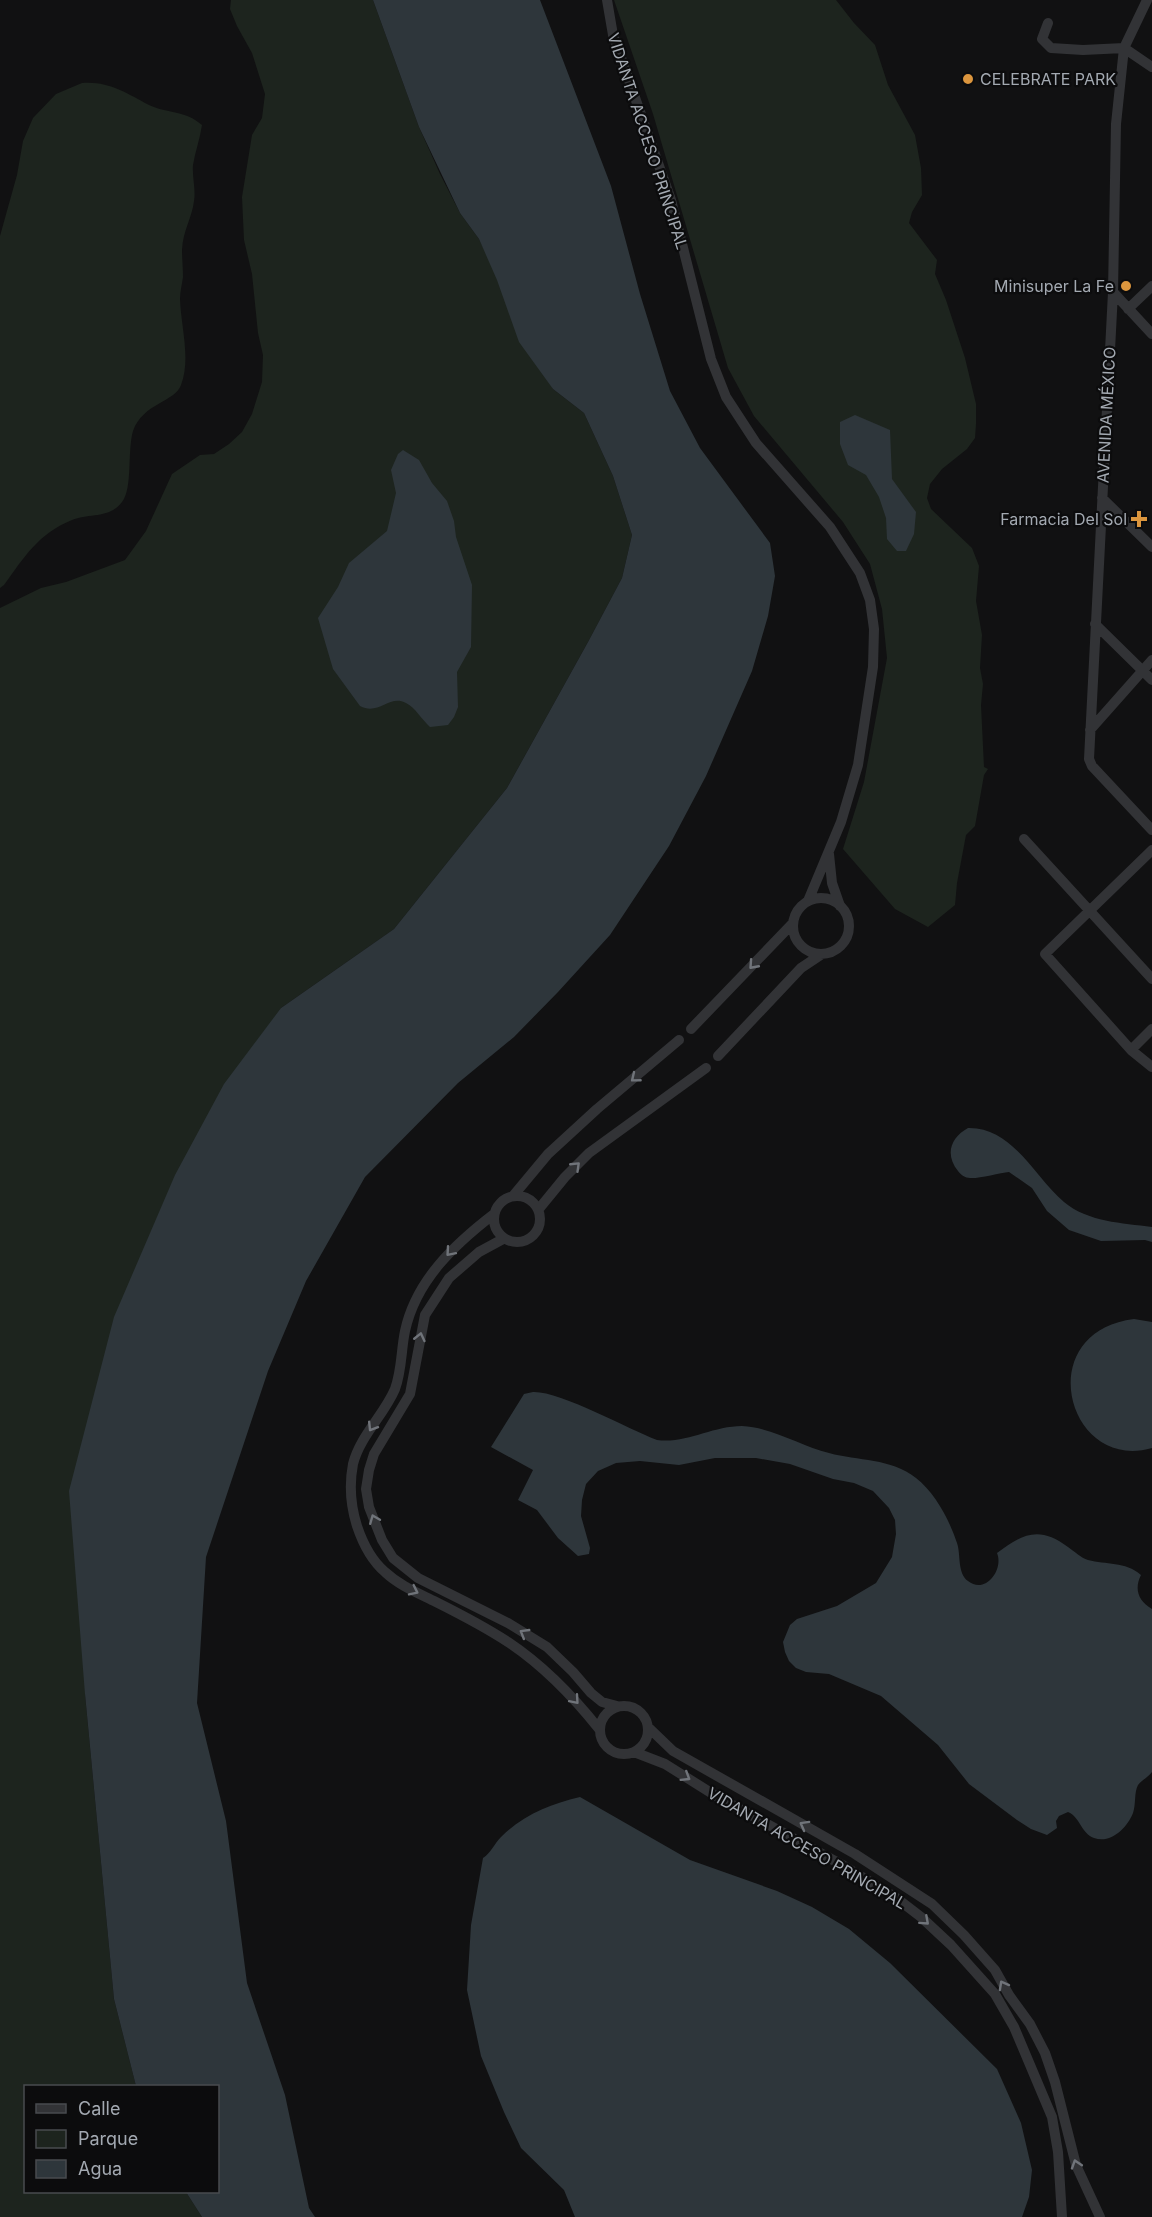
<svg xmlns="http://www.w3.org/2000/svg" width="1152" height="2217" font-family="Inter,sans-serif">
  <rect width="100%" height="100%" fill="#111112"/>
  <!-- green -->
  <path fill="#1d241e" d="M231 0H373L419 127 440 174 460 213 479 239 553 389 584 413 613 476 632 535 622 578 588 642 507 788 394 929 281 1008 85 1694 114 1999 136 2086H26V2192H186L202 2217H0V608L41 588 66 582 125 560 146 531 172 474 200 455 214 454 229 444 242 432 252 414 262 382 263 355 258 333 252 274 244 240 242 197 252 135 262 118 265 94 252 53 237 26 230 9Z
    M614 0H836L854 23 875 45 888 85 915 135 921 168 922 195 912 212 909 223 937 260 935 274 946 300 965 358 976 404V424L975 438 967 449 942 469 930 484 927 498 931 509 972 548 979 566 976 601 982 635 980 668 983 684 981 705 984 767 988 769 984 775 975 826 966 835 957 883 955 905 928 927 895 909 843 849 864 782 887 658 882 609 870 564 843 522 754 416 728 368 653 114Z
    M82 83C109 81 126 93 149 105 168 114 185 110 202 125 200 139 195 152 193 165 192 177 196 190 194 201 192 218 183 230 182 250 182 259 183 268 183 277 182 284 180 292 180 299 181 327 191 359 181 385 175 402 143 403 133 431 127 452 133 488 122 502 109 519 89 513 72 520 38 534 25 556 4 585L0 588V236L17 175 23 141 33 118 56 94Z"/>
  <!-- water -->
  <path fill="#2e363b" d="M373 0H540L611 186 640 294 670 391 700 448 770 543 775 576 768 616 752 671 706 776 669 846 610 935 558 992 514 1037 458 1083 365 1177 306 1281 268 1371 206 1557 197 1703 226 1821 247 1983 285 2095 309 2208 315 2217H202L186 2192H218V2086H136L114 1999 85 1694 69 1491 114 1317 175 1175 224 1084 281 1008 394 929 507 788 588 642 622 578 632 535 613 476 584 413 553 389 519 342 497 280 479 239 460 213 419 127Z
    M855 415 890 430 892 479 916 512 914 534 906 551H897L887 539 886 518 879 497 866 475 848 465 840 444V422Z
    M403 450 419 460 432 483 447 501 454 521 456 537 472 585 471 647 457 672 458 707 454 717 448 725 430 727C422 720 415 707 406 703 389 694 379 716 360 706L333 669 318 618 338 587 349 563 387 531 396 493 391 470 398 454Z
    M968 1128C1013 1127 1034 1177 1064 1202 1088 1222 1122 1223 1152 1227V1242L1145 1240 1101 1241 1069 1230 1047 1211 1032 1188 1009 1172C1000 1173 977 1179 970 1178 965 1178 961 1175 958 1171 945 1155 950 1138 968 1128Z
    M1134 1319 1152 1322V1448C1067 1473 1030 1332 1134 1319Z
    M533 1392C560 1391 628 1429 657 1440 686 1444 712 1426 742 1426 771 1427 801 1446 829 1453 858 1461 891 1458 916 1478 935 1493 949 1519 957 1543 961 1554 957 1573 968 1581 985 1595 1004 1570 997 1553 1023 1533 1040 1526 1068 1547 1074 1551 1081 1558 1088 1560 1106 1565 1125 1561 1141 1575 1134 1589 1138 1601 1152 1609V1772C1148 1777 1141 1781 1138 1785 1134 1792 1136 1805 1133 1813 1127 1828 1111 1844 1094 1838 1081 1833 1080 1817 1068 1812L1059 1816 1056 1821 1057 1828 1047 1835 1031 1829 1017 1820 969 1784 938 1745 881 1696 829 1674 806 1672 796 1668 789 1661 785 1652 783 1642 790 1625 797 1619 837 1606 876 1583 892 1557 896 1534 895 1520 889 1508 873 1491 854 1483 833 1479 790 1464 756 1458H715L679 1465 640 1461 616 1463 598 1471 586 1484 582 1500 581 1516 590 1548 589 1554 578 1556 558 1538 537 1510 518 1500 533 1470 491 1447 524 1394Z
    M580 1797 690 1860 777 1891 812 1907 849 1929 890 1963 997 2069 1021 2123 1032 2170 1029 2197 1022 2217H575L564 2190 521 2148 504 2112 481 2056 467 1990 471 1925 483 1858C491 1853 494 1844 501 1837 523 1815 550 1804 580 1797Z"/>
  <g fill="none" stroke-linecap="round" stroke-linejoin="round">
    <!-- street -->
    <path stroke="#323336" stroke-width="10" d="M607 0 613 35 671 200 711 359 726 397 756 443 830 527 860 573 870 600 874 629 873 667 858 765 841 822 808 901
      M1147 0 1124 48 1116 124 1113 292 1089 759 1092 766 1152 830
      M1048 23 1042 39 1051 48 1083 50 1124 48
      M1124 48 1152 67
      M1113 292 1152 334
      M1128 309 1152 286
      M1102 498 1152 547
      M1095 624 1152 680
      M1090 730 1152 660
      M1024 839 1152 979
      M1152 850 1045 954 1131 1050 1152 1067
      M829 854 832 883 840 906
      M793 926a28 28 0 1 1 56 0a28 28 0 1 1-56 0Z
      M691 1029 793 923
      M1131 1050 1152 1029
      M718 1056 801 968 822 954
      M494 1219a23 23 0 1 1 46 0a23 23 0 1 1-46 0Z
      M513 1196 548 1154 597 1109 679 1040
      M538 1210 565 1177 589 1153 706 1068
      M494 1214C455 1244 416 1280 405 1331 401 1350 402 1370 395 1389 384 1415 360 1436 353 1464 349 1485 351 1507 357 1526 363 1544 371 1560 385 1572 400 1586 418 1593 436 1602 460 1614 485 1627 508 1642 544 1666 572 1695 599 1729
      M503 1239 479 1252 449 1278 425 1315 410 1394 374 1454 369 1470 366 1489 369 1507 382 1540 393 1558 418 1578 508 1623 547 1647 573 1672 591 1693 602 1702 617 1706
      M600 1730a24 24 0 1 1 48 0a24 24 0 1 1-48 0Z
      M648 1727 673 1751 855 1854 932 1904 964 1935 995 1970 1009 1995 1030 2024 1045 2053 1055 2082 1076 2165 1100 2217
      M634 1752 665 1764 716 1796 844 1866 895 1897 921 1917 951 1945 995 1994 1014 2027 1052 2117 1058 2152 1062 2217"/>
  </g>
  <!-- one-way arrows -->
  <defs><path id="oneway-chevron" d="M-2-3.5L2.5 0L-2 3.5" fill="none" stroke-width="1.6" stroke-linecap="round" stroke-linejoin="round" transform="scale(1.5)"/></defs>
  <g stroke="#70747a">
    <use href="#oneway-chevron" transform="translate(753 965) rotate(132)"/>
    <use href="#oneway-chevron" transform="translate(635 1078) rotate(141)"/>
    <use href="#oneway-chevron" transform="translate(576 1166) rotate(-44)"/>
    <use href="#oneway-chevron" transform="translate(450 1252) rotate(131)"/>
    <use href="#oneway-chevron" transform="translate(420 1337) rotate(-77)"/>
    <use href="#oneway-chevron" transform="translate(372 1427) rotate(122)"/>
    <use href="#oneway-chevron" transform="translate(374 1519) rotate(-112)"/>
    <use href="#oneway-chevron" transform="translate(414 1591) rotate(26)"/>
    <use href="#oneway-chevron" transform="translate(524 1633) rotate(-149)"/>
    <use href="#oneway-chevron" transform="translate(575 1700) rotate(49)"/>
    <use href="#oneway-chevron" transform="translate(686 1777) rotate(32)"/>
    <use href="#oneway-chevron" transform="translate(804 1825) rotate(-151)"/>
    <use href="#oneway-chevron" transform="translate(925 1921) rotate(42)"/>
    <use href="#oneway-chevron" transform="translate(1003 1985) rotate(-119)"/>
    <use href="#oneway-chevron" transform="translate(1076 2164) rotate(-108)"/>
  </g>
  <!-- markers -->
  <g fill="#dc963e" stroke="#0c0c0d" stroke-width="2">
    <circle cx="968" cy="79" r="6"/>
    <circle cx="1126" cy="286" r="6"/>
    <path d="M1136 510h6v6h6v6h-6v6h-6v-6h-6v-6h6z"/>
  </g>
  <g text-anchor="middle" stroke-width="4.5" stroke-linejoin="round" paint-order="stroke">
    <!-- poi labels -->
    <g font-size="16" fill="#a3a9b1" stroke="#0c0c0d" text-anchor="end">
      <text x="980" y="85" text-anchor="start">CELEBRATE PARK</text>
      <text x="1114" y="292">Minisuper La Fe</text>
      <text x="1127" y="525">Farmacia Del Sol</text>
    </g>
    <!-- street labels -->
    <g font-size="16" fill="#a3a9b1" stroke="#0c0c0d">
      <text transform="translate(648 141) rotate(72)" y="6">VIDANTA ACCESO PRINCIPAL</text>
      <text transform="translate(1106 415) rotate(-87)" y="6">AVENIDA MÉXICO</text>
      <text transform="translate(807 1848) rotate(30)" y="6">VIDANTA ACCESO PRINCIPAL</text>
    </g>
  </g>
  <!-- legend -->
  <rect x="24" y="2085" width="195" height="108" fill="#0c0c0d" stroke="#484b4f" stroke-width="1.5"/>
  <rect x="36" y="2104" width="30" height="9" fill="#323336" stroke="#484b4f" stroke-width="1.5"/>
  <text x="78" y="2115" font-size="18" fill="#a3a9b1">Calle</text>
  <rect x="36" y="2130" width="30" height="18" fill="#1d241e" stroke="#484b4f" stroke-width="1.5"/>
  <text x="78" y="2145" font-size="18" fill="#a3a9b1">Parque</text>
  <rect x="36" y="2160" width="30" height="18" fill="#2e363b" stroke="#484b4f" stroke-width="1.5"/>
  <text x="78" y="2175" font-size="18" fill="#a3a9b1">Agua</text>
</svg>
